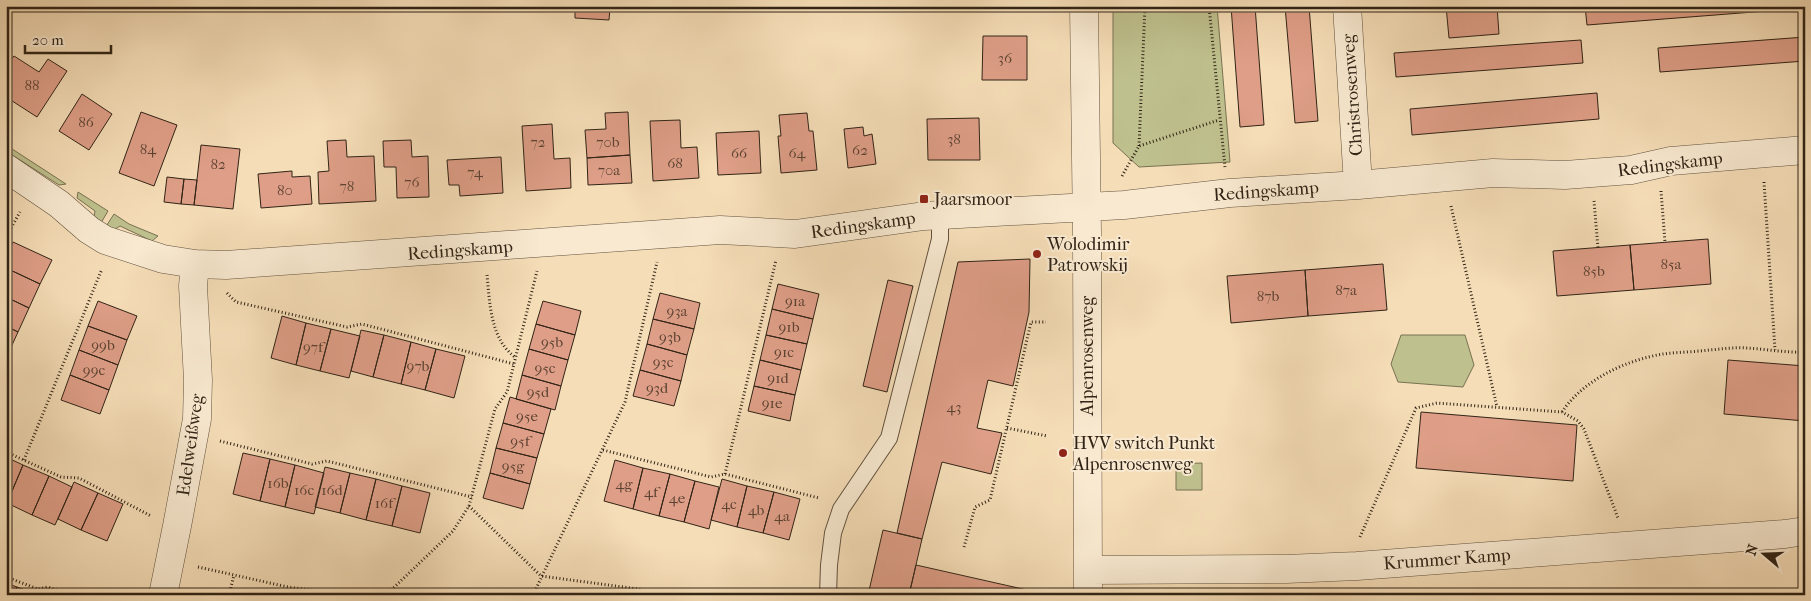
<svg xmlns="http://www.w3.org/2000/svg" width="1811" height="601" font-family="'IM FELL French Canon',serif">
  <rect width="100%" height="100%" fill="#f5ddb7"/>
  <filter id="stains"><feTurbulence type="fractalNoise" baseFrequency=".004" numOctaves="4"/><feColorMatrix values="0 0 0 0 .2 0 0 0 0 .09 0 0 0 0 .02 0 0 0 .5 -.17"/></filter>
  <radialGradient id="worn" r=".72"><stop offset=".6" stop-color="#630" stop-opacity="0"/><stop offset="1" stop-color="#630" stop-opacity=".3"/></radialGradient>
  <!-- green -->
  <path fill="#bec08d" stroke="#787252" d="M1113 6H1217L1230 162 1139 167 1113 143Z
    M6 145 66 184 59 185 6 151Z
    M78 192 108 211 98 228 93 224 95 211 77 198Z
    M114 214 129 224 158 236 152 241 120 226 108 234 103 231Z
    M1401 335H1465L1474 365 1463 387 1398 382 1391 364Z
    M1202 463V490H1176V464Z"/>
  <!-- building -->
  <path fill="#de9e87" stroke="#312416" d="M575 6H626V8H610L609 20 575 18Z
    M1004 6H1033V10L1004 9Z
    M1231 6H1255L1264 125 1240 127Z
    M1285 6H1309L1318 121 1295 123Z
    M1446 6H1497L1499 34 1449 38Z
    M1585 6H1805V8L1587 25Z
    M983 36H1027V80H982Z
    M1805 37V61L1660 72 1658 48Z
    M1581 40 1583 63 1396 77 1394 53Z
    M14 56 39 72 48 59 67 71 37 117 6 97V66Z
    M1597 93 1599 119 1412 135 1410 109Z
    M82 94 112 114 89 150 59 131Z
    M141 112 177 125 154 186 119 173Z
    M628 112 630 155 587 158 585 130 606 129 605 113Z
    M807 113 809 131H813L817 170 781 173 778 136H781L779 115Z
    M979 118 980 160H928L927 119Z
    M680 120 681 148 697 147 699 178 653 181 650 121Z
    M552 124 554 159 570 158 571 188 526 191 522 126Z
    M863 127 864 136 872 134 876 164 848 168 844 129Z
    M759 131 761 173 718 175 716 133Z
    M346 140 347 157 374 156 376 201 319 204 318 172 329 171 327 141Z
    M411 140 412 157 428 156 429 197 397 198 396 167H384L383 141Z
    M201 145 240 149 233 209 194 205Z
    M630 155 632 183 588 185 587 158Z
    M501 157 503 193 460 196 459 185H449L447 160Z
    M292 171V177L310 176 312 204 261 208 258 174Z
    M167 177 184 179 181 204 164 202Z
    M184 179 197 180 194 205 181 204Z
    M1708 239 1711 284 1634 290 1630 245Z
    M13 242 52 260 40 284 6 268V257Z
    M1630 245 1634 290 1557 296 1553 251Z
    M1030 259 1029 312 1013 386 988 380 977 428 1002 433 991 474 942 462 922 539 897 533 958 262Z
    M1383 264 1387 310 1308 316 1305 270Z
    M6 268 40 284 29 308 6 297Z
    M1305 270 1308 316 1231 323 1227 276Z
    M888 280 913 286 887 392 863 386Z
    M778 284 819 294 813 319 772 309Z
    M660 293 700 303 694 329 653 319Z
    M6 297 29 308 18 332 6 326Z
    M98 301 137 316 127 340 88 326Z
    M543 301 581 311 575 335 536 324Z
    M772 309 813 319 807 344 766 335Z
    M282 316 306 323 296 365 271 358Z
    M653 319 694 329 687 355 647 344Z
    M306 323 331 329 320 371 296 365Z
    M536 324 575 335 568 360 529 349Z
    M6 326 18 332 7 356 6 355Z
    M88 326 127 340 118 365 79 350Z
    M331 329 360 336 349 378 320 371Z
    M361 330 384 335 373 377 351 371Z
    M384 335 411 342 401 384 373 377Z
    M766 335 807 344 801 370 760 360Z
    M411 342 436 349 425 390 401 384Z
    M647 344 687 355 681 381 640 370Z
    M436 349 465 356 454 398 425 390Z
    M529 349 568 360 561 386 522 375Z
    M79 350 118 365 109 390 70 375Z
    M760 360 801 370 795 395 754 386Z
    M1728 360 1805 366V421L1724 414Z
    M640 370 681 381 674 406 633 396Z
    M70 375 109 390 100 414 61 400Z
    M522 375 561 386 555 410 516 399Z
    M754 386 795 395 790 421 748 411Z
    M510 397 551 409 544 434 503 423Z
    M1421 412 1577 425 1573 481 1416 468Z
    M503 423 544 434 537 458 496 448Z
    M496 448 537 458 530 484 490 473Z
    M243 453 270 459 260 501 233 494Z
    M6 457 23 465 7 503H6Z
    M270 459 295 465 285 507 260 501Z
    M615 460 643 468 633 509 604 501Z
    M23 465 49 476 32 515 7 503Z
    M295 465 324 473 314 514 285 507Z
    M325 467 350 473 340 513 315 507Z
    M643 468 670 474 659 516 633 509Z
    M350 473 376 479 366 520 340 513Z
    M490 473 530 484 523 509 483 498Z
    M670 474 695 481 684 522 659 516Z
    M49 476 72 487 55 525 32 515Z
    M376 479 402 486 392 526 366 520Z
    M722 479 747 486 737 527 711 520Z
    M695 481 719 487 709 529 684 522Z
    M74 482 98 493 81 530 58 519Z
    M402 486 430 493 420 533 392 526Z
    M747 486 774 492 763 533 737 527Z
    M774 492 800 499 789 540 763 533Z
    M98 493 123 504 107 541 81 530Z
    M883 530 922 539 909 595H868Z
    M916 565 1036 592 1035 595H909Z
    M6 583 17 587 14 595H6Z
    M17 587 39 595H14Z"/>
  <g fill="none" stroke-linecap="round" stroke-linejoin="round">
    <!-- service casing -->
    <g stroke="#62523e" stroke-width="18">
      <path id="service" d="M828 595 829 565 833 533 841 509 889 438 940 239V215"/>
    </g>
    <!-- minor casing -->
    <g stroke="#62523e" stroke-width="29">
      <path id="minor" d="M1084 6 1087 233 1088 595
        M1347 6 1358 185
        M6 168 59 204 89 230 105 240 163 259 195 264 226 265 720 230 795 234 924 216 1124 205 1230 193 1358 185 1493 173 1565 175 1631 170 1671 161 1805 150
        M1088 570 1286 569 1357 566 1785 534 1805 531
        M163 595 177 526 197 419 198 380 193 286 195 264"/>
    </g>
    <!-- path -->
    <path stroke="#312416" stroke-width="3" stroke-dasharray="1 2.5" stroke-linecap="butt" d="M1209 6 1225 167
      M1376 9 1407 6
      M1139 146 1145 6
      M1122 176 1139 146 1219 120
      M1764 182 1775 350
      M1661 191 1665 242
      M1594 201 1598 248
      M1451 206 1497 407
      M6 237 20 212
      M487 275C490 304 490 339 516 358
      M227 293 236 302 347 327 362 324 514 364
      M1562 412C1583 380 1626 360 1663 354 1678 352 1694 352 1709 350 1722 349 1735 347 1747 348 1766 349 1786 353 1805 352
      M1007 428 1047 436
      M220 441 312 464 327 461 472 497
      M603 450 711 477 725 474 819 498
      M6 452 61 477 79 478 151 516
      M24 460 102 269
      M725 474 776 260
      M469 506 541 576 638 589 660 595
      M1360 537 1416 408 1437 403 1562 412 1578 421 1584 429 1618 518
      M964 547 975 507 990 500 1031 322H1046
      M198 567 288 587 350 595
      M6 577 38 589 48 587 69 595
      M229 595 234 575
      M386 595 453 531 469 506 495 409 507 392 537 271
      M533 595 625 402 657 262"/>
    <!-- service -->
    <use href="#service" stroke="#f8e9d0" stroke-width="16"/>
    <!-- minor -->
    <use href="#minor" stroke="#f8e9d0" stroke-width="28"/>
  </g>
  <!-- markers -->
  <g fill="#8f2418" stroke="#f8e9d0" stroke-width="2">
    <rect x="919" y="194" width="10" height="10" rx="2.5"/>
    <circle cx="1037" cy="254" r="5"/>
    <circle cx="1063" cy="453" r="5"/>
  </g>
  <g text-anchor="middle" stroke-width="4" stroke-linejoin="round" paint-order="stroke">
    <!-- number labels -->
    <g font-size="15" fill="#5c4232">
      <text x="1005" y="63">36</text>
      <text x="32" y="90">88</text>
      <text x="86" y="127">86</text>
      <text x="954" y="144">38</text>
      <text x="538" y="147">72</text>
      <text x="608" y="147">70b</text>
      <text x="148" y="154">84</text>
      <text x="860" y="155">62</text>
      <text x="739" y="158">66</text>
      <text x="797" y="158">64</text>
      <text x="675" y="168">68</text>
      <text x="218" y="169">82</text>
      <text x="609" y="175">70a</text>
      <text x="475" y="177">74</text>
      <text x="412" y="187">76</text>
      <text x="347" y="191">78</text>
      <text x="285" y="195">80</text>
      <text x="1671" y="269">85a</text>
      <text x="1594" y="276">85b</text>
      <text x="1346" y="295">87a</text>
      <text x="1268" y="301">87b</text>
      <text x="795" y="306">91a</text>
      <text x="677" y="316">93a</text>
      <text x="789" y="332">91b</text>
      <text x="670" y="342">93b</text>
      <text x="552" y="347">95b</text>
      <text x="103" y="350">99b</text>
      <text x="313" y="352">97f</text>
      <text x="784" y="357">91c</text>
      <text x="663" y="367">93c</text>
      <text x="418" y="371">97b</text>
      <text x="545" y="373">95c</text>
      <text x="94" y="375">99c</text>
      <text x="778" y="383">91d</text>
      <text x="657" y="393">93d</text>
      <text x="538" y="397">95d</text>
      <text x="772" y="408">91e</text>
      <text x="954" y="412">43</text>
      <text x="527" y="421">95e</text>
      <text x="520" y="446">95f</text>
      <text x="513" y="471">95g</text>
      <text x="278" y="488">16b</text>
      <text x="624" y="489">4g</text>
      <text x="304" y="495">16c</text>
      <text x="332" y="495">16d</text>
      <text x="651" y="497">4f</text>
      <text x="677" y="503">4e</text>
      <text x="384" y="508">16f</text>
      <text x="729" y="509">4c</text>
      <text x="756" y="515">4b</text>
      <text x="782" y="521">4a</text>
    </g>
    <!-- street labels -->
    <g font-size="18" fill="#312416" stroke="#f8e9d0">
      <text transform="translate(1352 95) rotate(-94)" y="6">Christrosenweg</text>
      <text transform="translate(1670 164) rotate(-7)" y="6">Redingskamp</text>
      <text transform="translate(1266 191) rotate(-4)" y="6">Redingskamp</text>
      <text transform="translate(863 225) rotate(-8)" y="6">Redingskamp</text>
      <text transform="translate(460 250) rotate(-4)" y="6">Redingskamp</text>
      <text transform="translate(1087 356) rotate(-90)" y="6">Alpenrosenweg</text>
      <text transform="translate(190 445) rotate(-82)" y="6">Edelweißweg</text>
      <text transform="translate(1447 559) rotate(-4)" y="6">Krummer Kamp</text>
    </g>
    <!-- poi labels -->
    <g font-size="18" fill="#312416" stroke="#f8e9d0" text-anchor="start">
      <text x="934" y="205">Jaarsmoor</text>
      <text x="1047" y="250">Wolodimir<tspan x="1047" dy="21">Patrowskij</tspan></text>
      <text x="1073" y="449">HVV switch Punkt<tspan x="1073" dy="21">Alpenrosenweg</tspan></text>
    </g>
  </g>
  <!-- margin -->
  <rect width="1811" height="601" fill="none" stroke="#f5ddb7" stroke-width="25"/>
  <rect x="8" y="8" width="1796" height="586" fill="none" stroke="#312416" stroke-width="2.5"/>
  <rect x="12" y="12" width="1786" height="576" fill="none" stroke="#312416"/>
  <!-- north arrow -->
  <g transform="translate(1764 554) rotate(289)" stroke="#f8e9d0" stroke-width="4" paint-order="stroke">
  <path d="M0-4L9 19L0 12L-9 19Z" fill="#312416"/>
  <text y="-8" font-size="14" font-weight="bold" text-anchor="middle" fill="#312416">N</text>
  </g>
  <!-- scale -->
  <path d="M25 45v8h86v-8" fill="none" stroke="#312416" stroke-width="2.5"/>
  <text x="32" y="45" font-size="15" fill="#312416" stroke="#f8e9d0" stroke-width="4" paint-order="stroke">20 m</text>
  <rect width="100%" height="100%" filter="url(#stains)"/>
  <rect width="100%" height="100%" fill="url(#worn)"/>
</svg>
